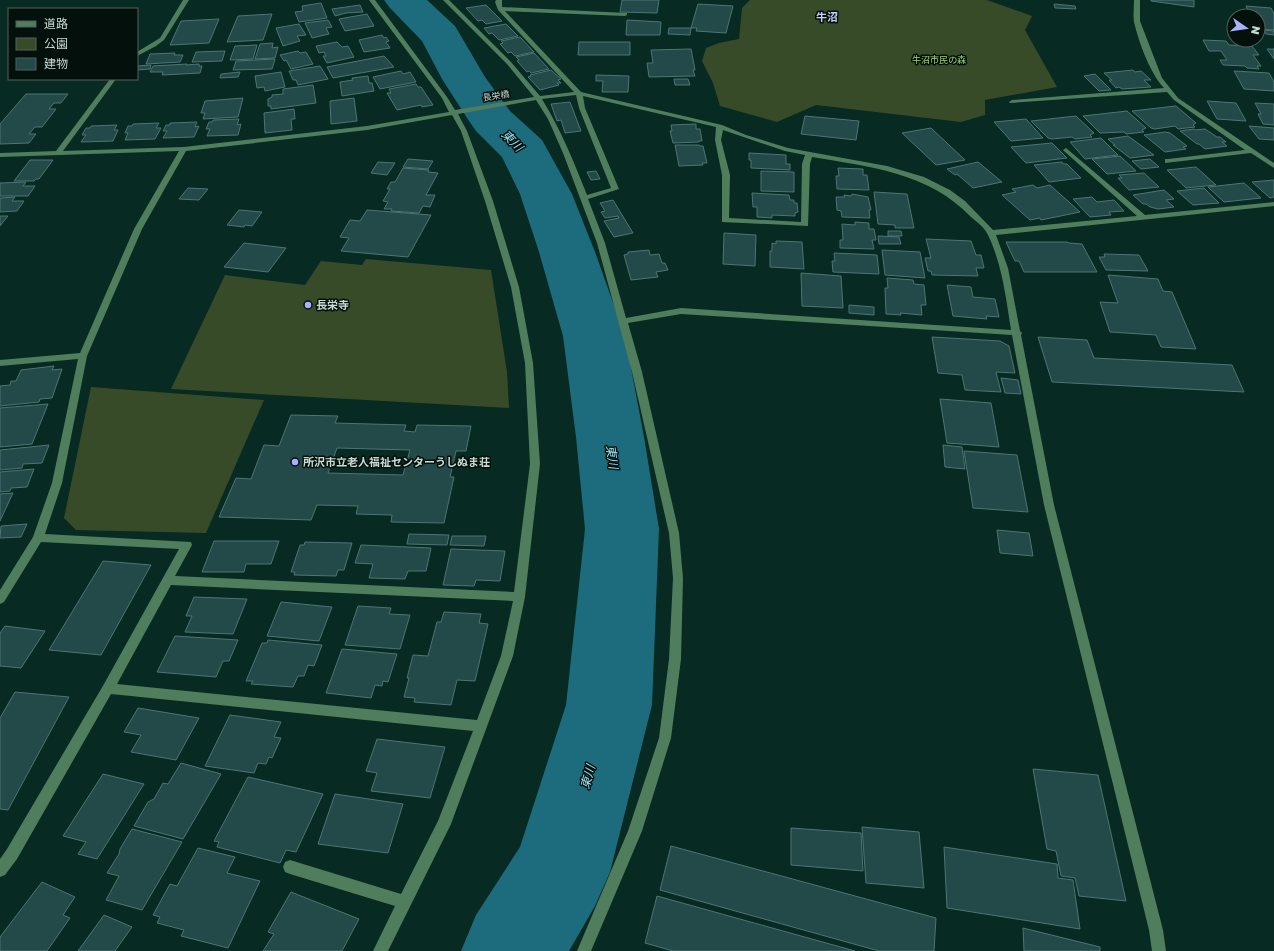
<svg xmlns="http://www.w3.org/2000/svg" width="1274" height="951" font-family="'Golos Text','Noto Sans JP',sans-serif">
  <rect width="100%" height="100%" fill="#072a22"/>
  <!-- green -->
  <path fill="#384b28" d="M750 0H987L1032 16 1025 30 1057 87 985 100V115L961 122 816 105 777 122 720 106 713 83 702 61 706 48 719 43 739 39 742 8Z
    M366 259 491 270 507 372 509 408 171 389 225 275 305 285 321 261 362 265Z
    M91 387 264 400 206 533 76 530 64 518Z"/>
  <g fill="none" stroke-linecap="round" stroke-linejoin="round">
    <!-- river -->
    <path fill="#1d6c7e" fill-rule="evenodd" d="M384 0H427L455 26 485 77 510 111 542 140 572 194 595 252 625 336 644 437 659 529 652 705 610 872 595 906 569 951H461L476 915 520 847 566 705 585 529 576 437 563 336 539 252 520 194 502 157 476 131 469 121 442 79 422 41 390 8Z"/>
  </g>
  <!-- building -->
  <path fill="#234949" stroke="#4e7574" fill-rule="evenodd" d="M622 0H659L657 13 620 12Z
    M1151 0H1194V7L1151 1Z
    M321 3 327 18 299 22 295 12 303 11 302 6Z
    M698 4 733 6 726 33 696 31 697 28H691Z
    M1054 4 1075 6 1076 9 1055 8Z
    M360 5 363 12 346 13 335 16 332 9Z
    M486 5 502 21 486 24 482 20 478 21 466 8Z
    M1246 6 1271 8 1274 14V30L1258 29V16H1251Z
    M272 14 263 40 227 42 238 16Z
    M367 14 374 26 345 31 339 19Z
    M219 19 209 43 170 45 181 21Z
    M328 20 332 27 326 28 329 34 312 38 305 23Z
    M627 20 661 22 660 35H626Z
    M299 24 306 35 297 36 300 41 283 46 276 28Z
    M506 24 518 36 499 40 492 33 489 34 484 28Z
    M669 28H691L690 35 668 34Z
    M1264 30 1274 31V35L1266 34Z
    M382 35 384 38 386 37 389 41 386 42 390 48 364 52 359 40Z
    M520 37 534 52 515 56 511 52 508 53 500 44 503 43 501 41Z
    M1203 40 1226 41 1229 45 1252 46 1259 55H1253L1261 66H1257L1259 69 1247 68 1245 66 1223 65 1220 60H1227L1221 51H1209Z
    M337 42 342 47 348 46 354 57 327 63 323 56H326L324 52 319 53 316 46Z
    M579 42H630V55H578Z
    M273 43 272 48 278 47 275 58 255 59 260 44Z
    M257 45 253 59 230 60 235 46Z
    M691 49 695 70H693L695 76 649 77 647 63H653L651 50Z
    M1267 49H1274V59Z
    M225 51 222 61 192 62 196 52Z
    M298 51 300 53 306 52 313 64 291 69 286 60 284 61 280 55Z
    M175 53 174 55H183L180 62 146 64 150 54Z
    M534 53 549 69 531 73 529 71 527 72 517 61 519 60 516 57Z
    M384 56 394 67 333 78 327 67Z
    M275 59 272 69 233 70 236 61Z
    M187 64 186 65 199 64V66H202L200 73 162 75 163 72H150L153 66Z
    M151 65 150 69 137 70V66Z
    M320 66 328 79 298 85 296 80H293L289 71Z
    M551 70 561 79 558 80 561 83H557L559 85 540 90 528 77 531 76 530 75Z
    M1133 70 1135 72 1141 71 1151 80H1144L1151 87 1122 89 1119 87 1116 88 1109 80H1112L1104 73Z
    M401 71 403 74 410 72 416 82 380 89 373 77Z
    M1234 71 1269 73 1274 82V91L1244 89Z
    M240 72 238 77 220 78 221 74Z
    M281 72 285 87 265 91 264 87 257 88 255 76Z
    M1095 74 1111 90 1099 91 1084 76Z
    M596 75 629 76 628 92H602L603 81H596Z
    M368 76 369 83H372L374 91 342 96 340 82 353 80 352 78Z
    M674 79H688L690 85H675Z
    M416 84 418 87H421L433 105 422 107 421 105 397 110 387 93H391L389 89Z
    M313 85 316 103 271 109V106H268V99L272 97V95L283 94V89Z
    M26 94H68L61 103H54L49 109H56L42 127H35L29 134H36L29 143 0 144V124Z
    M243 98 238 117 203 119 205 113H201L205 101Z
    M354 98 357 121 331 124 330 101Z
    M1207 101 1236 103 1246 121 1217 119Z
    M570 102 581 131 565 133 561 120 557 121 551 104Z
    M1255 103 1274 104V125L1263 124 1258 114H1261Z
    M1176 106 1196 123 1193 125 1195 127 1178 129 1175 126 1155 129 1151 128 1132 111Z
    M294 109 295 119H291L292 130 265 133 264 113Z
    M1127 111 1146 128 1142 130 1144 132 1126 134 1124 132 1100 133 1083 116Z
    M805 116 859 121 856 140 801 134Z
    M1076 116 1094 133 1090 135 1092 137 1075 139 1072 137 1052 139 1048 138 1031 121Z
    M239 119 237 125 241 124 238 135 207 136 210 129H206L209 122H212L213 120Z
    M1026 119 1043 138 1011 141 994 122Z
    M197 122 195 127 199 126 194 137 163 138 167 131H163L166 125H170V123Z
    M159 123 156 128H161L155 139 125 140 128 133H125L128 126H132L133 124Z
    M696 124V129H700L702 141H699V142L673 143 670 131H672L671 125Z
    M117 125 114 130H118L113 141 81 142 86 135H82L86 128H90L91 126Z
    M1249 126 1274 128V140L1259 139Z
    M931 128 965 160 936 165 902 133Z
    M1194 129 1195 130 1205 129 1217 137H1220L1226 142H1222L1227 146 1205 149 1199 144H1197L1180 131Z
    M1165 132 1170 133 1187 146 1183 147 1186 149 1165 152 1144 135Z
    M1128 136 1154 155 1130 158 1113 145H1115L1108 139Z
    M1101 138 1118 155 1085 159 1070 142Z
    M1052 143 1067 158 1026 163 1011 147Z
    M675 145H699L700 146H703L707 163H702L703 165 679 166Z
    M749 153 786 155V164H790V170L751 168V160H749Z
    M1120 156 1136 171 1107 174 1092 159Z
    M408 159 433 161 428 169 403 167Z
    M1150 159 1159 167 1141 169 1132 161Z
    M30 160H53L39 179H36L34 181H14Z
    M378 162 395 163 387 175 371 173Z
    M978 162 1002 182 973 188 957 174 955 175 947 169Z
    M1062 162 1063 164H1067L1081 178 1049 182 1034 165Z
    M1196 167 1216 185 1186 188 1167 170Z
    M403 168 429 170 428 172 438 173 426 195H435L430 207 423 206 419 213 391 211 392 209H384L388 202 383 201 390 189H387L391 182H395Z
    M838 168 863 169V175H867L869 190 837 189 836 176H839Z
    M596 171 600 179 591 180 587 172Z
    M761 171 794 172V192L761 191Z
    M1144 173 1159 187 1129 190 1118 178H1122L1119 175Z
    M1274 180V197L1270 198 1252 182Z
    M26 182 23 186H35L28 196H0V183Z
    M1244 183 1261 198 1224 202 1208 187Z
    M1033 185 1037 188 1050 185 1080 212 1041 220 1040 218 1030 220 1002 195 1016 192 1012 189Z
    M188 188 208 189 199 200 179 199Z
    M1204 188 1219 203 1193 205 1177 191Z
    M1164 190 1174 199 1166 200 1174 207 1158 209 1150 207 1146 204H1143L1133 195Z
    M874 192 907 194 914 228H895V225L878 224Z
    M752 193 789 195 790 200H794V203H797L798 212 795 213V216L772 215V218L757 217V207H753Z
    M852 194 868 197 871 210H869L870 218 842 217 841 211 837 210 836 197H845L844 195 851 196Z
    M15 197 12 201H24L17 211 0 212V198Z
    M1092 197 1097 202 1114 200 1124 211 1109 212 1111 215 1090 217 1073 199Z
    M613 200 633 233 614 237 604 221 619 218 618 216 605 218 601 212 605 211 600 203Z
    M239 210 262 212 252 226 245 225 244 227 227 225Z
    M367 210 431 215 408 257 341 251 349 238 340 237 350 220 360 221Z
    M0 216H8L0 226Z
    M855 222 869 223V229H874L876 240H872L874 249 840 248V240H843L842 224 855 225Z
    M888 231H901L902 236H888Z
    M724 233 756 235 755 266 723 264Z
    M878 236 899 237 901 244H879Z
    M926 239 971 241 976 255H981L984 268H976L978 276 932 275 931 271H928L925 258H931Z
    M776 241 802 242 804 269 770 267V251H772V243L776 244Z
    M1006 242H1067L1069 243 1082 244 1097 272H1024L1019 261H1015Z
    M244 243 286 248 268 272 224 267Z
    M649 250 650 255 659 254 662 263H665L668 270 656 272 658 277 631 280 624 255 628 254V252Z
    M882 250 920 252 925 278 885 275Z
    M834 253 877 255 879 274 833 272 832 261H835Z
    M1104 254 1139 255 1148 271 1106 270 1099 257H1105Z
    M801 273 841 276 843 308 802 306Z
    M1108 275 1158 279 1163 291 1172 292 1196 349 1161 347 1156 335 1110 332 1100 302 1118 303Z
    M887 278 913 280 914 284 924 285 926 305H921L922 315 900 313 901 315 886 314 885 288H888Z
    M947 285 971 287 973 297 995 299 999 317 986 316 987 319 953 316Z
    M849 305 874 307V315L849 313Z
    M932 337 1000 341 1009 346 1015 373 996 372 1001 392 965 390 962 375 938 373Z
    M1038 337 1087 340 1094 358 1232 365 1244 392 1052 382Z
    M54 366 52 370 62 369 52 398 40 399 39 402 0 406V386L10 385 11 381H16L21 370Z
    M1001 378 1018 380 1021 394 1005 393Z
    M940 399 991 403 999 447 947 443Z
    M48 404 32 444 0 447V408Z
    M291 415 338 416 335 423 406 425 404 431 415 432 417 425 471 426 466 451H456L450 477H454L444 523 391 522 392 515 356 514 358 506 317 505 311 520 219 517 236 478 251 479 264 445 279 446ZM337 448 410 450 403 475 328 473Z
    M49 445 42 463 23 464 22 468 0 470V450Z
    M943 445 962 447 965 469 945 467Z
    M964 451 1017 455 1028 512 973 508Z
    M34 469 27 487 11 488 10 491 0 492V472Z
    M13 493 0 521V494Z
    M27 524 21 537 0 538 1 526Z
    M997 530 1029 533 1033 556 1000 553Z
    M409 534 449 535 447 545 407 544Z
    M452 536H486L484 546 450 545Z
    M214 541H279L271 564H246L244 572H202Z
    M305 542 352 543 344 570H338L336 576 294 575 295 572H291L300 545H304Z
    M361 545 431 548 426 571H408L405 579 369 578 373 564 355 563Z
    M451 549 505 551 500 581 476 580 474 586 443 585Z
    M103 561 151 565 101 655 49 650Z
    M194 597 247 599 233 634 185 632 192 616H186Z
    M281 602 332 607 319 641 267 636Z
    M358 606 391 608 389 614 410 615 400 649 345 645Z
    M444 612 481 614 479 623 488 624 475 681 457 680 451 705 414 702 415 698 404 697 409 678H407L413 655 428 656 437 622H441Z
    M5 626 45 631 21 668 0 666V633Z
    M175 636 238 640 229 661H223L216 677 157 672Z
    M268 640 322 645 314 666 308 665 304 676H298L293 687 251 684 253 681H246L262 643H267Z
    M342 649 397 654 388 682 383 681 382 686 375 685 371 698 326 693Z
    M15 692 69 697 8 810 0 809V718Z
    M138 708 199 718 176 760 131 752 141 735 124 732Z
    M230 715 281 722 274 737 281 738 272 758 269 757 266 764 258 763 254 773 205 766Z
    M377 739 445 747 430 798 371 791 377 773 366 771Z
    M181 763 221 774 183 839 134 826 148 802 154 799 163 783 168 784Z
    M1033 769 1098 775 1126 901 1079 896 1075 878 1061 876 1056 851 1047 849Z
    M103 774 144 784 97 859 78 854 86 842 63 836Z
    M248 777 323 794 296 852 286 850 280 863 217 847 219 842 214 841Z
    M335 794 403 804 388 853 318 844Z
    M862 827 919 832 924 888 866 883Z
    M791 828 861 833 863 871 791 865Z
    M132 829 182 842 142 910 106 900 119 876 107 873 119 854 120 849Z
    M671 846 936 918 934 951H879L660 890Z
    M944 847 1057 864 1058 878 1073 880 1080 929 947 908Z
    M198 848 235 857 227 873 260 881 228 948 181 936 184 930 157 923 160 917 153 915 170 884 177 886Z
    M42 882 75 897 63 915 70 918 47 951H0V937Z
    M291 892 359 919 342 951H263L274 934 268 932Z
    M657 896 855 951H673L645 943Z
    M104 915 132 927 115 951H78Z
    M1023 928 1100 947V951H1024Z"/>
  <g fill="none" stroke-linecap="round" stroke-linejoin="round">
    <!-- minor -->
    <path fill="#507d5c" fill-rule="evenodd" d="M183 0H189L164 40 156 46 137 56V52L160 38Z
      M369 0H375L447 97 455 110 534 97 507 64 443 0H449L511 62 540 96 574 92 498 10 495 2 496 0H502V7L627 13V15L625 16 505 11 581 92 722 125 746 135 788 148 887 166 924 177 950 190 965 201 993 230 1137 216 1064 151 1063 150 1066 148 1145 215 1274 202V206L996 235 1008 268 1020 331 1022 333 1021 335 1054 505 1163 930 1166 951H1152L1149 930 1044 505 1012 335 681 314 628 323 642 372 679 533 683 578 681 659 671 738 642 831 591 951H577L628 831 659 738 669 659 673 578 669 533 632 372 597 243 563 153 548 119 536 100 458 114 467 131 493 201 519 287 533 363 540 464 525 597 513 656 451 824 388 951H373L395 906 290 874 285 872 283 867 285 862 290 860 401 894 438 821 473 731 111 694 17 859 5 875 0 877V859L7 849 104 684 179 549 41 542 4 602 0 604V590L33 537 52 483 78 359 0 366V360L80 353 134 229 179 151 0 157V153L56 151 110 79H116L63 151 184 147 367 126 449 112 442 98ZM576 95 579 108 611 188 587 195C574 162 561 130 542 99ZM583 96 716 127 715 140 722 175V222L808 226 810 164 812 157C870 167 928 172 971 217 977 222 985 228 988 235 1002 264 1006 298 1011 330L681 308 626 318 605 243 588 199 619 189 585 108ZM452 115 461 131 485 201 511 287 525 363 530 464 514 592 175 576 192 545 191 542 45 534 62 483 87 356 142 229 186 151 367 130ZM723 130 785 151 805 155 802 164 801 222 729 218 730 175 721 140ZM171 585 513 601 501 656 477 720 117 684Z
      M1134 0H1140V21L1162 78 1178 98 1274 163V168L1251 153 1165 163V159H1168L1245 150 1174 100 1167 92 1010 103 1009 102 1012 100 1164 88C1150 73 1139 43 1134 22 1133 15 1134 7 1134 0Z"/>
  </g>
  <!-- markers -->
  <g fill="#a9b0fc" stroke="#04100c" stroke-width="1.5">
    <circle cx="308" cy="305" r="4"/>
    <circle cx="295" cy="462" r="4"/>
  </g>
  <g text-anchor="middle" stroke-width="3" stroke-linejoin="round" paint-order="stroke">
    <!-- far-park labels -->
    <g font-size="9" fill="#a6d47b" stroke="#04100c">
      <text x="939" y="63">牛沼市民の森</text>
    </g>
    <!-- far-street labels -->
    <g font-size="9" fill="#c8dbd4" stroke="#04100c">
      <text transform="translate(496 96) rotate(-9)" y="3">長栄橋</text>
    </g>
    <!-- far-quarter labels -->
    <g font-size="11" font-weight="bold" fill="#cacffa" stroke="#04100c">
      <text x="827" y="21">牛沼</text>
    </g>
    <!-- poi labels -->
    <g font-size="11" font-weight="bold" fill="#c8dbd4" stroke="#04100c" text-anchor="start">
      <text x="316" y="309">長栄寺</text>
      <text x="303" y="466">所沢市立老人福祉センターうしぬま荘</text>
    </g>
    <!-- water labels -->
    <g font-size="12" font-style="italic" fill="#9ae2f5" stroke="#04100c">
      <text transform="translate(512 141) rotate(45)" y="4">東川</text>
      <text transform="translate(612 457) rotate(82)" y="4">東川</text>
      <text transform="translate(588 777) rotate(-74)" y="4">東川</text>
    </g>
  </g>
  <!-- legend -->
  <rect x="8" y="8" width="130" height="72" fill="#04100c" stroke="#52615c"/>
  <rect x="16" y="21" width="20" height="6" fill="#507d5c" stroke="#52615c"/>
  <text x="44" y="28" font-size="12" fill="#c8dbd4">道路</text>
  <rect x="16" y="38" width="20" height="12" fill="#384b28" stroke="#52615c"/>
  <text x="44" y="48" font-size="12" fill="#c8dbd4">公園</text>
  <rect x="16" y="58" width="20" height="12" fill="#234949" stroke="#52615c"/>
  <text x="44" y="68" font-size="12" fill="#c8dbd4">建物</text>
  <!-- north arrow -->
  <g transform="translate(1246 28) rotate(103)"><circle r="19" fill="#04100c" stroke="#52615c"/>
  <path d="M0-3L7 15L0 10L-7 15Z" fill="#a9b0fc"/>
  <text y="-6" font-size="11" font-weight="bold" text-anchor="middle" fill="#c8dbd4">N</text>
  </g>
</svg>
